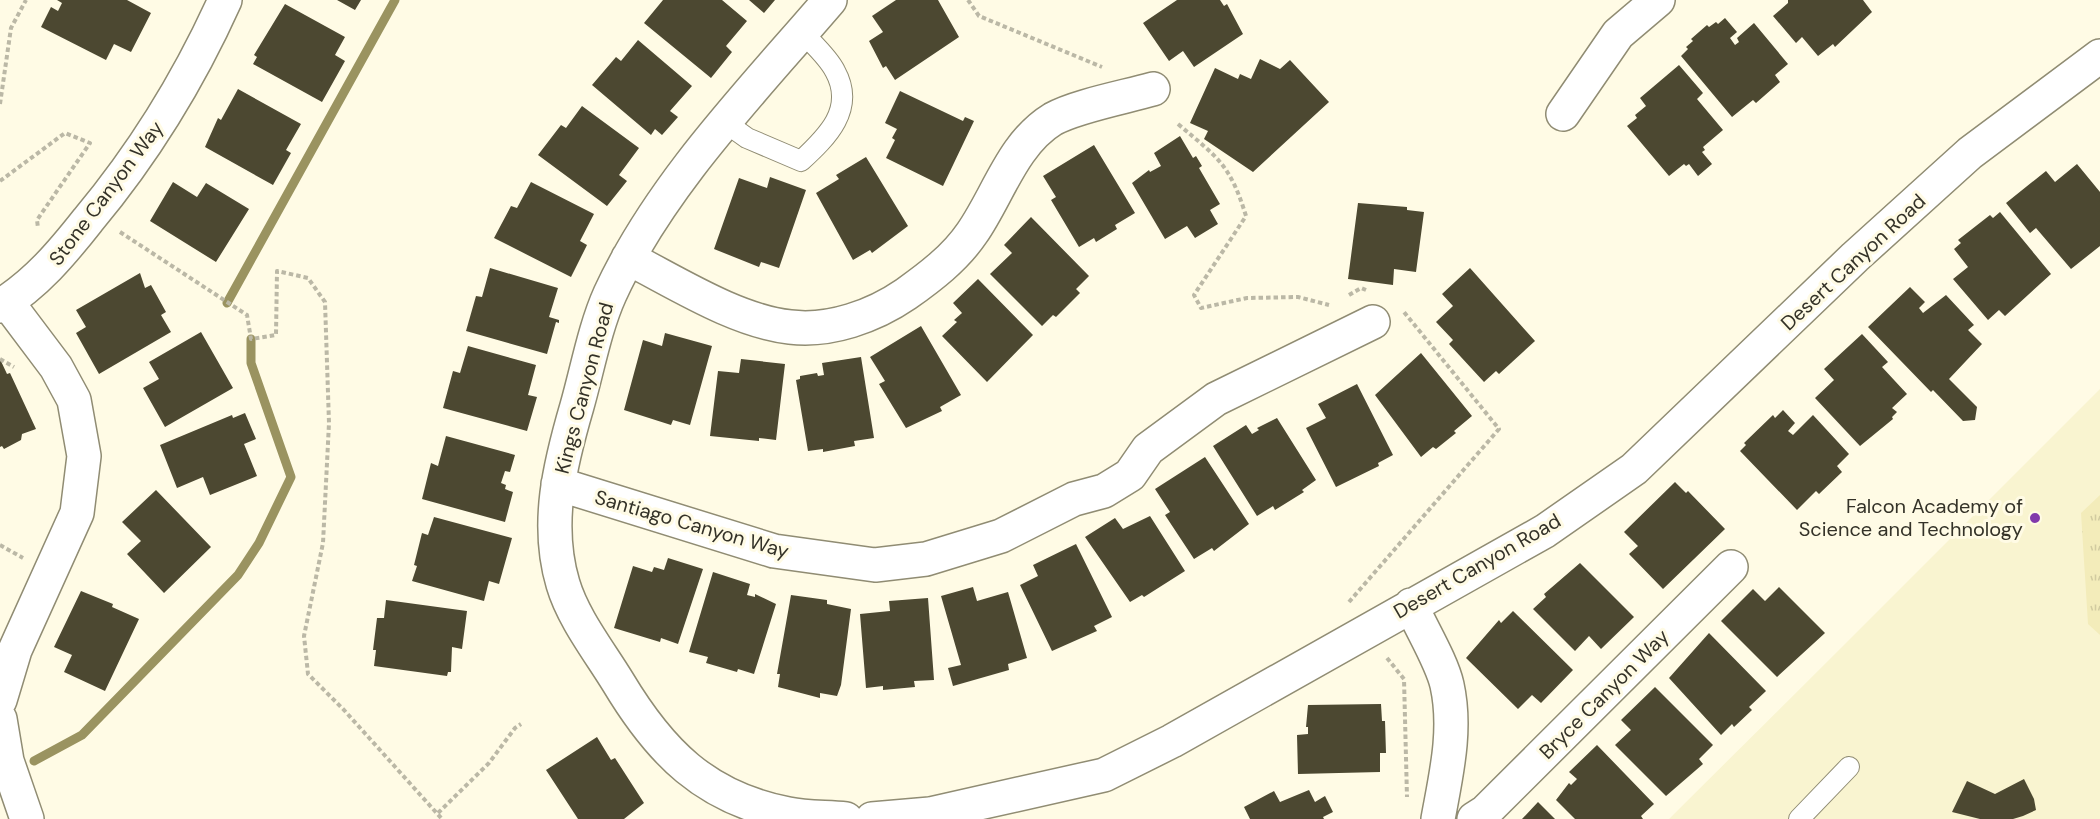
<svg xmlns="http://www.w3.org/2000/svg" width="2100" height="819" font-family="'DM Sans',sans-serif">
  <defs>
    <pattern id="grass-tufts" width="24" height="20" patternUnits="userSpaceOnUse" patternTransform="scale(1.5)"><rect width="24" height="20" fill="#f3ecba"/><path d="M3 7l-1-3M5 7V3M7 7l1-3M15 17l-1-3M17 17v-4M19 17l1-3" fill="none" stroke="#d1cba0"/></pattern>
  </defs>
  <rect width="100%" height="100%" fill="#fffbe5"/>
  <!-- built -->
  <path fill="#f9f4d0" d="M2100 389V819H1669L1842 647Z"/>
  <!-- grass -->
  <path fill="url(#grass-tufts)" d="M2100 495V635L2088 624 2081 513Z"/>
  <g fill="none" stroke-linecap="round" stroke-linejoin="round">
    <!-- stream -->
    <path stroke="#9a9360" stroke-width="9" d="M227 303 395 0
      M34 761 82 735 238 575 259 543 291 477 251 363V339"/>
  </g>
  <!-- building -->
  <path fill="#4c4831" d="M57 0H127L151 13 131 52 114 44 106 60 41 27 51 7 58 11 62 3Z
    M337 0H361L355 10Z
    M663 0H722L747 21 726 46 732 52 711 78 644 23Z
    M749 0H775L764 13Z
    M896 0H938L959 37 895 80 886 66 883 68 869 41 883 32 872 16Z
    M1177 0H1220L1224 6 1227 4 1243 34 1194 67 1183 51 1169 61 1143 23Z
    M1788 0H1863L1872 12 1835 47 1833 44 1818 56 1802 37 1796 43 1773 16 1788 3Z
    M285 4 345 37 335 55 345 61 322 102 253 64 257 57 254 55Z
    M1725 18 1737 32 1730 38 1735 45 1739 42 1737 38 1754 23 1788 64 1775 75 1780 82 1756 103 1753 100 1732 117 1681 56 1688 49 1686 47 1693 41 1691 39 1707 25 1709 27 1716 22 1718 24Z
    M638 40 692 86 670 111 678 117 662 135 655 129 651 135 592 85 616 57 621 61Z
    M1260 59 1280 69 1290 60 1329 102 1253 172 1204 139 1208 131 1190 123 1215 68 1238 79 1240 74 1251 79Z
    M1679 65 1703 93 1697 99 1723 130 1703 147 1705 150 1702 152 1712 164 1698 176 1689 164 1686 166 1684 164 1669 176 1627 126 1637 118 1635 115 1646 106 1640 98Z
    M238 89 301 124 286 150 291 153 273 185 205 147 218 118 221 120Z
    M900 91 963 121 965 117 974 121 943 186 886 158 895 140 892 138 897 129 885 123Z
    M582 106 639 148 619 175 627 181 607 206 538 155 561 125 566 128Z
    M1180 136 1193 158 1196 156 1202 166 1199 168 1220 204 1210 210 1218 224 1195 238 1187 226 1165 239 1132 183 1149 170 1150 172 1161 166 1154 153Z
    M1094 145 1135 213 1115 225 1117 229 1096 242 1094 238 1079 247 1051 200 1056 197 1043 176Z
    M866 157 908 226 872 253 870 250 853 260 816 193 839 179 836 175Z
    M2077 164 2100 192V246L2071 269 2036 228 2030 233 2006 203 2046 171 2055 182Z
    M770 177 806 190 779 268 761 262 759 267 714 249 739 178 767 188Z
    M173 182 197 197 206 183 249 209 216 262 150 221Z
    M531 182 594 214 580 241 587 245 571 277 494 238 511 206 517 208Z
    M1358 203 1407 207V210L1424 212 1416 272 1394 269 1393 285 1348 279Z
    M2000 212 2051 274 2005 316 1999 310 1988 320 1953 279 1968 267 1954 249 1961 243 1958 240 1990 215 1993 218Z
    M1031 217 1089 276 1076 289 1080 293 1056 317 1053 315 1042 326 990 274 1012 253 1004 245Z
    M490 268 558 288 549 317 559 320V323L556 322 547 354 466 331 476 296 482 297Z
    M1470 268 1535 341 1499 374 1496 371 1484 382 1449 344 1453 340 1436 322 1453 306 1442 294Z
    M140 273 145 288 151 285 166 312 161 315 171 332 99 374 76 333 86 327 76 310Z
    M978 279 1033 335 987 382 942 336 957 322 954 320 962 313 953 303Z
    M1910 287 1925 302 1919 308 1923 313 1946 295 1974 325 1968 330 1982 344 1949 379 1977 407 1975 420 1963 421 1933 390 1931 392 1868 327Z
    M921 326 961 395 940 407 942 411 906 428 879 384 885 381 870 357Z
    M201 332 233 388 165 427 143 388 159 379 149 362Z
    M665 333 712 346 690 425 673 420 671 425 624 410 643 340 662 346Z
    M1862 334 1888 362 1882 367 1907 394 1892 408 1897 412 1892 417 1893 419 1860 446 1815 398 1834 380 1824 369Z
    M468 346 536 365 528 395 537 397 527 431 443 408 453 371 460 373Z
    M1421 353 1472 416 1454 431 1456 433 1436 449 1433 447 1421 457 1375 395Z
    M861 357 874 438 854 441 855 446 823 452V449L808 451 796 380 800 379V376L817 373 818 376 824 375 822 363Z
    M0 359 7 374 10 373 36 429 22 434 21 440 4 449 2 446 0 447Z
    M741 359 785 364 776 440 759 438V441L710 436 718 371 739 373Z
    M1357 384 1393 455 1378 463 1379 466 1336 487 1306 428 1326 418 1318 404Z
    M1783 410 1795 423 1788 431 1793 435 1813 415 1849 454 1837 466 1842 472 1819 494 1816 491 1797 510 1740 451 1746 445 1744 443 1773 415 1775 418Z
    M245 413 256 439 244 444 257 476 210 495 203 477 177 488 160 445 232 415 233 418Z
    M1277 418 1316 480 1302 490 1304 492 1275 510 1273 506 1257 516 1213 446 1246 425 1252 434 1259 430 1257 428Z
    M446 436 515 455 510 472 505 471 501 483 506 485 505 489 513 492 505 522 422 499 431 463 438 466Z
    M1205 457 1249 524 1214 551 1212 548 1194 559 1165 515 1170 512 1155 489Z
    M1675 482 1686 493 1688 491 1725 529 1663 589 1629 554 1638 546 1624 532Z
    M156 490 211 547 164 593 127 554 141 541 122 522Z
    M1150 516 1185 571 1144 597 1142 595 1130 602 1085 537 1115 518 1123 529Z
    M434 517 512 538 499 584 489 581 484 601 412 581 417 566 414 565 422 533 428 535Z
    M1076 544 1112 617 1094 626 1097 631 1052 651 1020 585 1038 576 1033 565Z
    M668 558 703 569 678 644 661 638 660 642 614 628 633 566 652 572 654 567 664 570Z
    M1580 563 1634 617 1601 649 1589 636 1575 651 1533 609 1546 597 1544 594Z
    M713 572 750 584 747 595 755 597V594L776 604 754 674 738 669 737 672 706 663 708 657 689 652Z
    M973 587 977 601 1008 592 1027 658 1008 664 1009 670 953 686 948 668 961 665 941 596Z
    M1779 587 1825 633 1777 677 1721 621 1753 589 1765 601Z
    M81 591 113 604 112 607 139 619 105 691 64 672 72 655 54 647Z
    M791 595 827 600V604L851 609 841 685 837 696 820 693V698L778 687 780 674H777Z
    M928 598 934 680 914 681 915 687 883 690V686L866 688 860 614 890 611 889 601Z
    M386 600 467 611 462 649 452 647 451 672H448L447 676 374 666 376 650H373L377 618H384Z
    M1513 611 1573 670 1541 703 1532 695 1518 709 1466 658 1499 620 1501 623Z
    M1709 633 1766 691 1749 707 1752 710 1734 727 1732 724 1721 735 1669 678Z
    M1655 687 1713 745 1699 759 1703 764 1666 796 1615 745 1631 730 1621 720Z
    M1381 704 1382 721H1385L1386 753H1380V772L1298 774 1297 735 1308 734V727H1306L1308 705Z
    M597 737 611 760 615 758 644 803 624 819H578L546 770Z
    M1597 745 1654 804 1641 816 1643 819H1575L1556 800 1569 783 1571 785 1577 779 1569 772Z
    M2024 779 2034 799 2036 810 2023 816 2013 819H1980L1952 812 1967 781 1995 794Z
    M1309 790 1315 802 1325 796 1333 812 1323 817 1324 819H1250L1244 807 1274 791 1280 802Z
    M1538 802 1555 819H1522Z"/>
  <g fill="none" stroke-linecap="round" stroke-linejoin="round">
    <!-- service casing -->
    <g stroke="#908c73" stroke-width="22">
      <path id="service" d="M726 123 747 138 801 161C827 137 856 109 835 71 828 57 813 44 802 32
        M1799 819 1849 767"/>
    </g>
    <!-- minor casing -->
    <g stroke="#908c73" stroke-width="36">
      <path id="minor" d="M830 0C752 91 660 185 610 294 595 327 587 371 577 406 560 464 545 524 563 584 573 618 599 651 618 682 660 752 705 798 788 814 807 818 827 817 846 819
        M1563 114 1618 34 1658 0
        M628 258C677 283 736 321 790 327 830 332 874 316 906 294 930 277 955 258 972 233 998 196 1012 144 1053 119 1076 106 1125 97 1153 89
        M0 306C36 284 62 253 88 220 144 153 189 80 225 0
        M558 484 774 551 875 565 926 559 1001 536 1074 499 1104 491 1130 475 1148 449 1216 399 1373 322
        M1411 605C1421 628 1442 662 1447 685 1457 730 1446 775 1438 819
        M0 700 15 650 77 513 84 456 74 400 56 367 7 302
        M0 719 7 761 27 819
        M872 819 930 814 1104 775 1172 741 1545 531 1634 469 1855 257 1970 153 2100 56
        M1474 819 1485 812 1731 567"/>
    </g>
    <!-- path -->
    <path stroke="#bbb8a6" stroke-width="4" stroke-dasharray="4.5 3" stroke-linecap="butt" d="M968 0 979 16 1102 67
      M0 104 11 28 26 0
      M1178 124C1218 158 1230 164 1246 216L1194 295 1201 308 1247 298 1298 297 1329 305
      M0 181 65 133 90 143 37 220 38 228
      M120 232 247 315 251 339 276 335 277 271 308 278 325 302 329 423 323 543 304 636 308 674 344 710 442 819
      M1349 295 1361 288 1366 290
      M0 359 14 367
      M0 545 23 558
      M1349 602 1499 429 1404 312
      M1387 658 1404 679 1407 797
      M438 813 489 763 515 728 521 724"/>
    <!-- service -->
    <use href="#service" stroke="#fff" stroke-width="20"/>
    <!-- minor -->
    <use href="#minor" stroke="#fff" stroke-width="33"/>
  </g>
  <!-- markers -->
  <circle fill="#8139ab" stroke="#fffbe5" stroke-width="2" cx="2035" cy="518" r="6"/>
  <g text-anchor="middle" stroke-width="6" stroke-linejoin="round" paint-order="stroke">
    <!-- street labels -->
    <g font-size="20" fill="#343228" stroke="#fffbe5">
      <text transform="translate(106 193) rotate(-53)" y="7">Stone Canyon Way</text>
      <text transform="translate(1853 262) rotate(-43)" y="7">Desert Canyon Road</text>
      <text transform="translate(584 388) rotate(-75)" y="7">Kings Canyon Road</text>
      <text transform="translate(692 524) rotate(16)" y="7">Santiago Canyon Way</text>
      <text transform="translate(1477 566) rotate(-30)" y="7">Desert Canyon Road</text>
      <text transform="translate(1604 694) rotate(-45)" y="7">Bryce Canyon Way</text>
    </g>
    <!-- poi labels -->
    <g font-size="20" fill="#343228" stroke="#fffbe5" text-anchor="end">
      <text x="2023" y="513">Falcon Academy of<tspan x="2023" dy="23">Science and Technology</tspan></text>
    </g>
  </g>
</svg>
